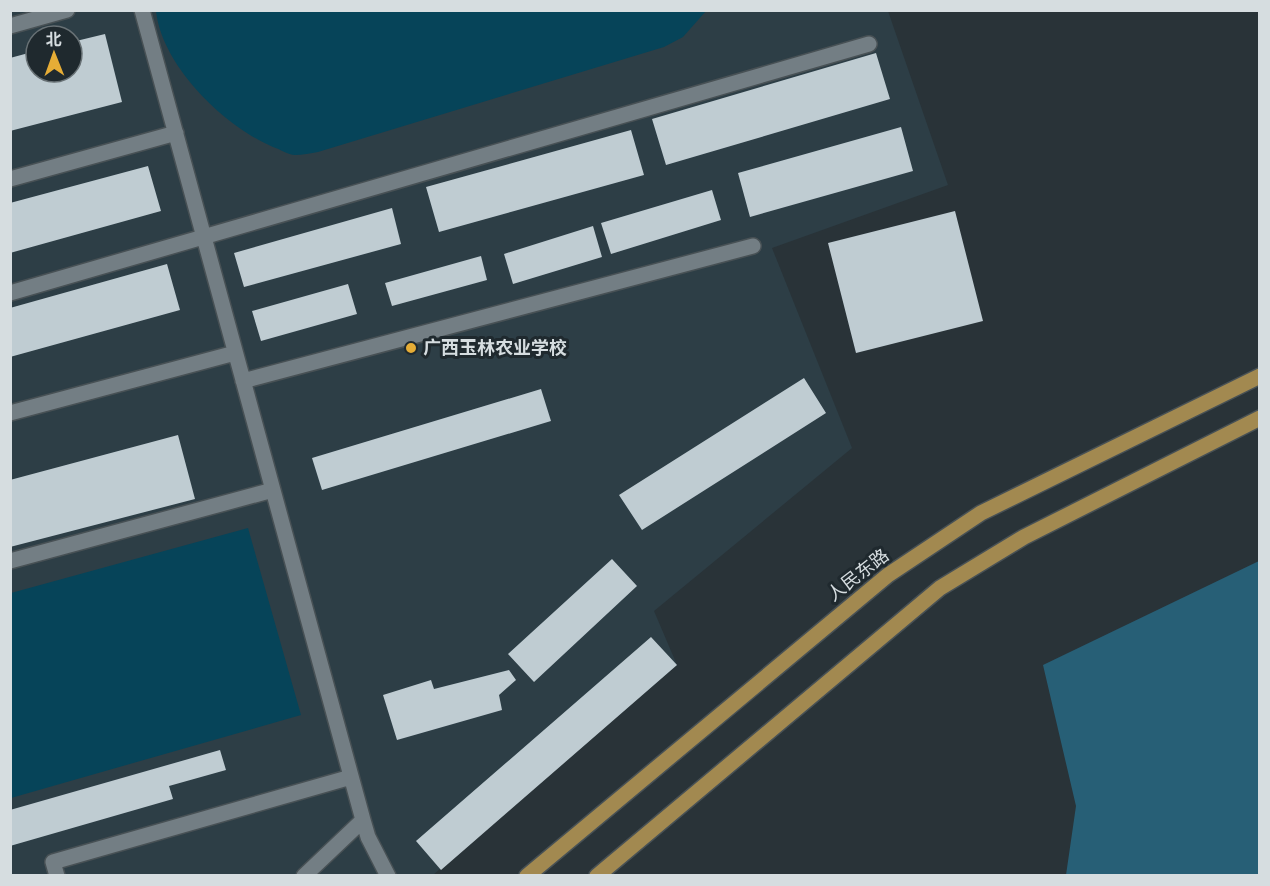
<svg xmlns="http://www.w3.org/2000/svg" width="1270" height="886" font-family="Ubuntu,'Noto Sans SC',sans-serif">
  <rect width="100%" height="100%" fill="#293338"/>
  <!-- built -->
  <path fill="#2d3e46" fill-rule="evenodd" d="M10 11H888L948 185 772 248 852 448 654 611 677 665 433 875H11ZM36 36H72V72H36Z"/>
  <!-- green -->
  <path fill="#064459" d="M156 11V10L706 11 683 37 664 47 318 152C311 153 302 155 295 155 288 155 280 149 273 147 224 126 162 66 156 11Z
    M248 528 301 715 11 798V593Z"/>
  <!-- forest -->
  <path fill="#275f76" d="M1259 561V875H1066L1076 806 1043 665Z"/>
  <!-- building -->
  <path fill="#bfccd2" d="M105 34 122 102 10 131V58L36 51V72H72V42Z
    M876 53 890 99 666 165 652 119Z
    M901 127 913 171 750 217 738 173Z
    M631 130 644 175 439 232 426 187Z
    M148 166 161 211 10 253V203Z
    M712 190 721 220 611 254 601 223Z
    M392 208 401 244 244 287 234 253Z
    M955 211 983 321 856 353 828 243Z
    M593 226 602 257 513 284 504 254Z
    M481 256 487 280 392 306 385 283Z
    M167 264 180 310 10 357V308Z
    M348 284 357 314 261 341 252 311Z
    M804 378 826 413 642 530 619 495Z
    M541 389 551 421 322 490 312 458Z
    M178 435 195 499 10 547V480Z
    M612 559 637 586 534 682 508 654Z
    M651 637 677 665 441 870 416 841Z
    M509 670 516 680 499 695 502 710 397 740 383 695 431 680 434 689Z
    M220 750 226 770 169 786 173 799 10 846V810Z"/>
  <g fill="none" stroke-linecap="round" stroke-linejoin="round">
    <!-- minor casing -->
    <g stroke="#485155" stroke-width="18">
      <path id="minor" d="M142 10 363 820 368 837 388 876
        M10 26 67 10
        M10 179 176 133
        M10 293 869 44
        M243 381 753 246
        M10 413 235 353
        M10 561 273 490
        M57 876 53 862 351 777
        M304 876 363 820"/>
    </g>
    <!-- major casing -->
    <g stroke="#485155" stroke-width="18">
      <path id="major" d="M527 876 888 575 981 513 1260 376
        M597 876 940 588 1024 537 1260 418"/>
    </g>
    <!-- minor -->
    <use href="#minor" stroke="#737e84" stroke-width="15"/>
    <!-- major -->
    <use href="#major" stroke="#a28950" stroke-width="15"/>
  </g>
  <!-- markers -->
  <circle fill="#e6ad36" stroke="#1f292e" stroke-width="2" cx="411" cy="348" r="6"/>
  <g text-anchor="middle" stroke-width="6" stroke-linejoin="round" paint-order="stroke">
    <!-- poi labels -->
    <g font-size="18" font-weight="bold" fill="#d6dde0" stroke="#1f292e" text-anchor="start">
      <text x="423" y="354">广西玉林农业学校</text>
    </g>
    <!-- street labels -->
    <g font-size="18" fill="#d6dde0" stroke="#1f292e">
      <text transform="translate(858 575) rotate(-38)" y="6">人民东路</text>
    </g>
  </g>
  <!-- border -->
  <rect width="1270" height="886" fill="none" stroke="#d6dde0" stroke-width="24"/>
  <!-- north arrow -->
  <g transform="translate(54 54) rotate(359)"><circle r="28" fill="#1f292e" stroke="#687175" stroke-width="1.5"/>
  <path d="M0-4.5L10 22L0 15L-10 22Z" fill="#e6ad36"/>
  <text y="-9" font-size="16" font-weight="bold" text-anchor="middle" fill="#d6dde0">北</text>
  </g>
</svg>
